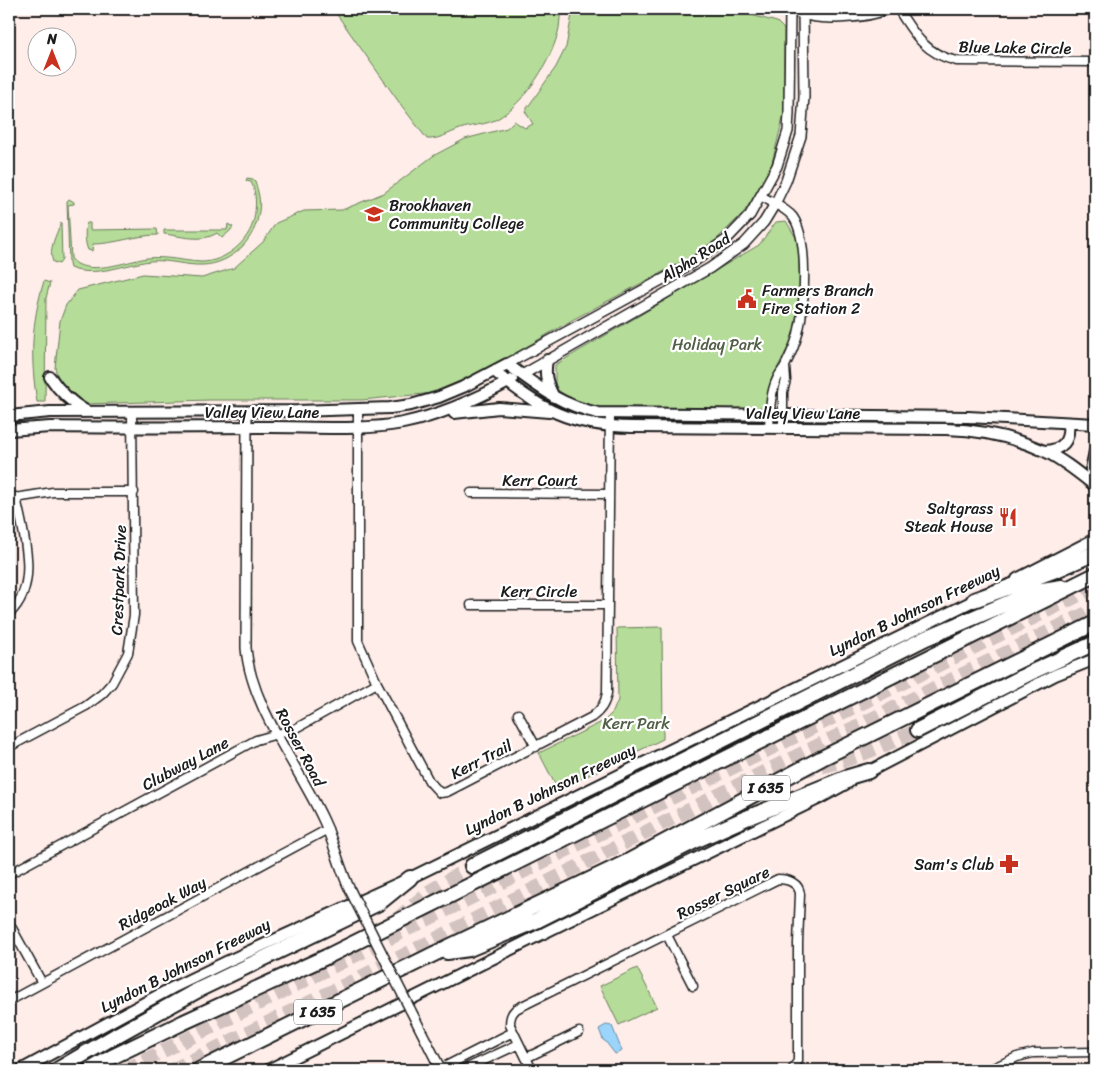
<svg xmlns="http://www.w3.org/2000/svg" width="1104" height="1079" font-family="Sriracha,sans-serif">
  <rect width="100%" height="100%" fill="#ffede9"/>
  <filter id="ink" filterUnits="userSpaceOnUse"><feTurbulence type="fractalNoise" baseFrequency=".02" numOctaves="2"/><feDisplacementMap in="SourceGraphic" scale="10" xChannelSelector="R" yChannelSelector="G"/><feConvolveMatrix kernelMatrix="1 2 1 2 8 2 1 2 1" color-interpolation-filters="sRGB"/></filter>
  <g filter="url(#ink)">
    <!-- green -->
    <path fill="#b5dc98" stroke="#687c5a" d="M333 9H561C560 15 560 22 559 28 553 59 525 103 497 119 486 125 471 125 460 129 449 133 438 140 427 139L401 105Z
      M573 9H729L777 22 784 29V114L770 171 744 212 708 248 572 320 492 367 434 393 362 400H210L85 404 63 393 55 368 60 321 66 305 78 290 143 274 202 278 234 268 263 242 276 223 304 211 342 210 384 193 433 156 465 139 507 128 514 121 525 128 533 124 525 111 556 67 566 47Z
      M247 178 253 179 255 181C258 191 261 201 259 211 256 239 232 264 203 265 186 266 168 259 150 261 126 264 94 278 70 268L69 264 67 201 69 199 74 202V204L68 205 71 258C84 278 128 261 147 258 166 256 183 261 201 262 225 262 249 242 254 219 256 207 257 193 251 182L246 181Z
      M786 221 798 241 800 287 794 336 772 378 767 410 598 408 575 402 555 388V365L759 245 776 222Z
      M61 223 62 260 59 264 53 262C48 250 56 235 61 223Z
      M87 223H90V230L157 229 158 235C136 235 115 244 93 244L92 251 88 250C85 244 84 230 87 223Z
      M228 224 233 227 230 231 222 238 217 233C201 243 182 236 164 234V230H227Z
      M44 281 50 283 46 298 45 402H37C30 358 31 324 44 281Z
      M662 627 663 739 558 790 539 753 604 721 613 712 618 700 617 628Z
      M637 968 657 1007 619 1025 600 986Z"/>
    <!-- water -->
    <path fill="#9bd5fc" stroke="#688ba2" d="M606 1025 612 1026 622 1051 615 1054 605 1041 603 1040 599 1029Z"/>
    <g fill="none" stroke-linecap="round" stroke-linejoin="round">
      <!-- motorway-tunnel -->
      <path stroke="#d2c3c0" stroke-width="14" stroke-dasharray="14 7" stroke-linecap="butt" d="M801 770C842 765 881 747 918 730
        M397 919 430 891 472 866
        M125 1070 1095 587
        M172 1070 357 979 756 776 1095 609"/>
      <!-- minor casing -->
      <g stroke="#1c1c1c" stroke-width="11">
        <path id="minor" d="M898 9C913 33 926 55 957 61L1095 62
          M790 11C797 13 806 16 813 17 830 20 873 18 887 9
          M761 196C771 202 786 208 793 217 809 240 805 307 798 334 795 345 790 356 785 366 783 370 779 374 777 379 770 393 770 412 769 428
          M358 409V641L377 683 429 781 440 793 447 792 592 717C601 710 605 704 607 693L610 414
          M783 428V392L786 380 785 367
          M471 493 608 494
          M9 499 53 492H134
          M471 605H607
          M9 614C41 585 23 533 16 497
          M518 714 536 747
          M9 747 86 706 102 694 112 683 128 653 134 615 132 412
          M9 874 256 740 295 729 377 683
          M9 923 42 983
          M667 935 693 986
          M9 1001 328 829
          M526 1058 579 1032
          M440 1069 513 1032
          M463 1070 519 1044
          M532 1070 510 1025C510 1018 511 1014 516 1009L778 879C788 879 799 883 800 894L798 943V1061L792 1070
          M989 1070 1017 1057 1033 1053 1095 1052"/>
      </g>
      <!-- tertiary casing -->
      <g stroke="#1c1c1c" stroke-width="12">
        <path id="tertiary" d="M507 364 689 265 726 240 750 215 777 166 788 131 789 113 790 9
          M522 375 710 268 744 244 764 222 775 204 786 181 801 136 804 97 803 9
          M247 412 246 648C251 707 298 765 323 819 334 842 339 867 350 890
          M410 1009 441 1070"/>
      </g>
      <!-- secondary casing -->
      <g stroke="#1c1c1c" stroke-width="14">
        <path id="secondary" d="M547 360C544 375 547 384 554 397
          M494 371C540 410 571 426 632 427L946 429C980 430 1014 437 1044 451 1062 459 1080 474 1095 486
          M50 377C60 392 70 402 86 411
          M454 413 499 408 549 412
          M9 416 50 412 297 411 390 408 411 405 439 397 463 387 507 364C537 386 560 405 598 413L968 417 1095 424
          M9 430 50 427C124 428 197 427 270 427 312 427 363 431 403 423 442 415 477 399 512 380
          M1044 451C1063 450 1070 441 1068 423
          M1094 485 1091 470 1095 451
          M1017 579 1095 539
          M864 774 1055 675 1095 659
          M21 1070 172 988 226 962 410 878 979 598
          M268 1070 566 922 818 799 849 782"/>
      </g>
      <!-- motorway casing -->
      <g stroke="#1c1c1c" stroke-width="18">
        <path id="motorway" d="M974 600 1056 570 1095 553
          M918 730 1034 671 1095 643
          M472 866 926 638 1036 591 1062 587
          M447 952 469 949 536 921 699 839 744 819 845 778 869 771
          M57 1070 115 1036 200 989 379 903 410 878
          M90 1070 112 1057 184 1022 326 957 1095 575
          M199 1070 436 953 629 861 822 758 1095 623"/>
      </g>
      <!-- minor -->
      <use href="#minor" stroke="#fff" stroke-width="8"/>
      <!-- tertiary -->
      <use href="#tertiary" stroke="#fff" stroke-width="9"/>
      <!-- secondary -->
      <use href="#secondary" stroke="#fff" stroke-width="10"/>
      <!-- motorway -->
      <use href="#motorway" stroke="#fff" stroke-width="14"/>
      <!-- tertiary-bridge casing -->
      <g stroke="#1c1c1c" stroke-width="12" stroke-linecap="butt">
        <path id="tertiary-bridge" d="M350 890 410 1009"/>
      </g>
      <!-- tertiary-bridge -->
      <use href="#tertiary-bridge" stroke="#fff" stroke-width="9"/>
    </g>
  </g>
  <!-- icons -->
  <defs>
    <g id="university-bare" transform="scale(1.5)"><path d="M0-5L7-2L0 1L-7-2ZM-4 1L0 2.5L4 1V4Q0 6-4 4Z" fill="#c8321e" stroke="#fff" stroke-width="2.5" paint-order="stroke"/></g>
    <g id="civic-bare" transform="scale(1.5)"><path d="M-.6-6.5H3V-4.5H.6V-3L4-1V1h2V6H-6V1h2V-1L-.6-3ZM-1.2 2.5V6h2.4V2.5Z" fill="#c8321e" stroke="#fff" stroke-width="2.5" paint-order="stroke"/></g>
    <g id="restaurant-bare" transform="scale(1.5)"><path d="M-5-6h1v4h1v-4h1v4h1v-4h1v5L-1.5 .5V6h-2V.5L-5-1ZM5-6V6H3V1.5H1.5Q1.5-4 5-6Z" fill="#c8321e" stroke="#fff" stroke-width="2.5" paint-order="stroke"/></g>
    <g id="pharmacy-bare" transform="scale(1.5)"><path d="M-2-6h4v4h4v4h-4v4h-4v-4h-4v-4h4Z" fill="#c8321e" stroke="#fff" stroke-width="2.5" paint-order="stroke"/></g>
  </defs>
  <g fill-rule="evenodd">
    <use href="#university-bare" x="374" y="214"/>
    <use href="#civic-bare" x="747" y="299"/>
    <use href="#restaurant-bare" x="1008" y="517"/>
    <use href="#pharmacy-bare" x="1009" y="864"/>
  </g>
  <g text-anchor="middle" stroke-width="4.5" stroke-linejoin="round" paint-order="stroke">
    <!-- shield labels -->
    <g fill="#fff" stroke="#606060" stroke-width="1">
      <rect x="742" y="775.5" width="48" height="25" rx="4"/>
      <rect x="294" y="999.5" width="48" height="25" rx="4"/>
    </g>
    <g font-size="15" font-weight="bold" fill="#1c1c1c">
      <text x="766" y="793">I 635</text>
      <text x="318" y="1017">I 635</text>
    </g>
    <!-- street labels -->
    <g font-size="16" fill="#1c1c1c" stroke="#fff">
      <text transform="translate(1015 47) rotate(1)" y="6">Blue Lake Circle</text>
      <text transform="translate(695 257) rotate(-32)" y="6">Alpha Road</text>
      <text x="262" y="418">Valley View Lane</text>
      <text x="803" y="419">Valley View Lane</text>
      <text x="540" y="486">Kerr Court</text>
      <text transform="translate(118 580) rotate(-88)" y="6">Crestpark Drive</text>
      <text x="539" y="597">Kerr Circle</text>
      <text transform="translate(914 610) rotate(-26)" y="6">Lyndon B Johnson Freeway</text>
      <text transform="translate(301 747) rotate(62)" y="6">Rosser Road</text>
      <text transform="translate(481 759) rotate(-27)" y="6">Kerr Trail</text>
      <text transform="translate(185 763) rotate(-28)" y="6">Clubway Lane</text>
      <text transform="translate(550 789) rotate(-26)" y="6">Lyndon B Johnson Freeway</text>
      <text transform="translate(723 892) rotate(-26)" y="6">Rosser Square</text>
      <text transform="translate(162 903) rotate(-28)" y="6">Ridgeoak Way</text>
      <text transform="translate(185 965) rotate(-27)" y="6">Lyndon B Johnson Freeway</text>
    </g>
    <!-- poi labels -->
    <g font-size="16" fill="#1c1c1c" stroke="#fff" text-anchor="start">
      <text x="389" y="211">Brookhaven<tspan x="389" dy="18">Community College</tspan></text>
      <text x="762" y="296">Farmers Branch<tspan x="762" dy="18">Fire Station 2</tspan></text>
      <text x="993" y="514" text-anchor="end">Saltgrass<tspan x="993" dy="18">Steak House</tspan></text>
      <text x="994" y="870" text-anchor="end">Sam's Club</text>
    </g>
    <!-- park labels -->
    <g font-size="16" fill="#525f47" stroke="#fff">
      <text x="717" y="350">Holiday Park</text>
      <text x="636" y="729">Kerr Park</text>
    </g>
  </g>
  <!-- margin -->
  <rect width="1104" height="1079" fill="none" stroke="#fff" stroke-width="30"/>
  <rect x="15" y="15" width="1074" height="1049" fill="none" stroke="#1c1c1c" stroke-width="2" filter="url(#ink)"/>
  <!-- north arrow -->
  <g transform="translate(52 52)"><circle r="24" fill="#ffffff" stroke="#a4a4a4"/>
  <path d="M0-4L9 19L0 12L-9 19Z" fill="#c8321e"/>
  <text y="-8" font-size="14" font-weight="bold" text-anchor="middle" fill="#1c1c1c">N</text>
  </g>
</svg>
